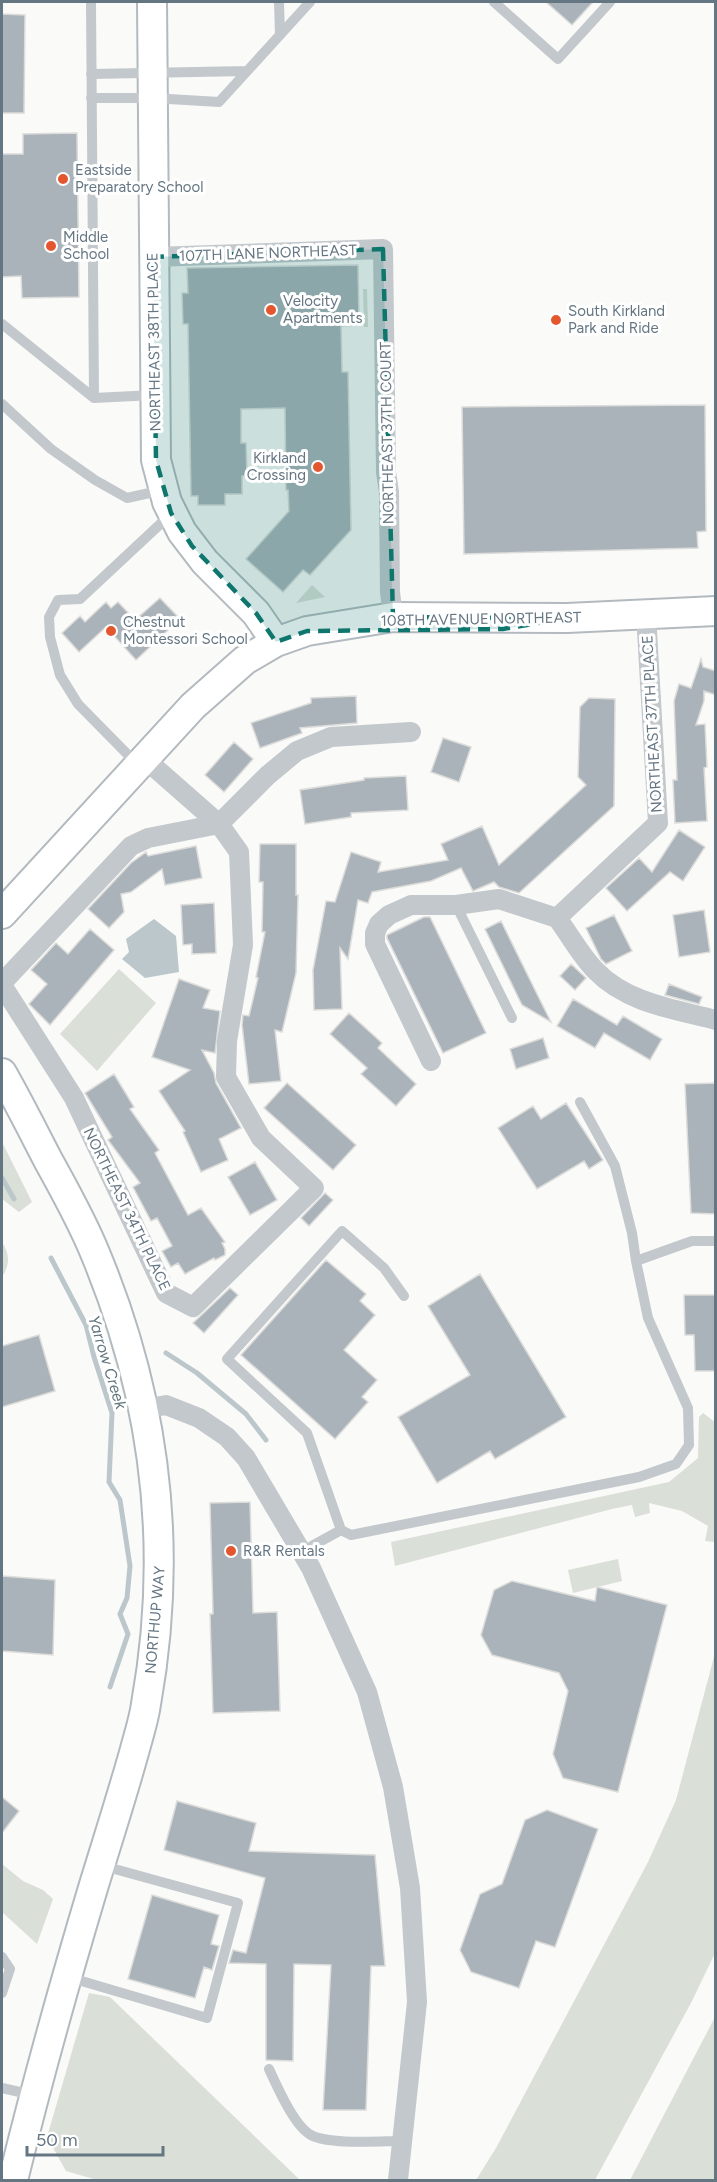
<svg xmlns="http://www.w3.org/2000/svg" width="717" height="2182" font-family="Figtree,sans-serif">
  <rect width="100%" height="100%" fill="#fafaf8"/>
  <!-- green -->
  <path fill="#dadfd7" d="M363 289H367L368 327H364Z
    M312 585 325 597 296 603Z
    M119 969 156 1003 97 1071 60 1034Z
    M2 1142 32 1202 19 1212 2 1199Z
    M2 1242C10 1254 10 1265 2 1277Z
    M703 1413 715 1422V1542L705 1541 708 1526 682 1511 649 1503 650 1513 635 1517 632 1505 612 1509 395 1566 391 1542 669 1482 698 1458 699 1417Z
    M618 1559 622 1581 573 1593 568 1570Z
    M715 1653V1953L692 2001 595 2180H476L496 2148 648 1862 676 1800Z
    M2 1864 23 1881 43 1890 53 1899 37 1944 2 1912Z
    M89 1993 110 1997 300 2180H97L66 2171 47 2137Z
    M715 2017V2180H630Z"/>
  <!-- water -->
  <path fill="#bbc7cb" d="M154 919 176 936 179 972 145 978 122 959 129 952 126 939Z"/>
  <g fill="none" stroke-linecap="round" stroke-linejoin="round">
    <!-- stream -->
    <path stroke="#bbc7cb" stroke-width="5" d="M2 1178 14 1199
      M51 1258 86 1325 94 1357 112 1413 109 1482 120 1500 130 1566 127 1598 120 1614 128 1634 110 1687
      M166 1353 197 1373 246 1414 266 1440"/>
  </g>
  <!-- building -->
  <path fill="#aab3b9" stroke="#dcdcda" stroke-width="1.5" d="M546 2H593L572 25Z
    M2 14 25 15 24 113H2Z
    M77 133 79 297 22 298 21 276 2 277V154H23V134Z
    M358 265 359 325 341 326 342 372H348L351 530 310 575 303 570 283 592 246 559 289 511 288 490H286L285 408 241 409V443H246L247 476H242V494H225V505H198V496H191L188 324H183L182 293H188L187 268Z
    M705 405 706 531 697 532 698 548 464 554 462 407Z
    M160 598 180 619 136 660 106 627 79 652 62 633 80 616 85 622 106 602 111 608 118 602 135 620Z
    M701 659 703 667 716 671V695L704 691V701L696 725 705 724 707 767 704 768 707 821 675 823 673 780H677L674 701 679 684 691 688Z
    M356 696 357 723 300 728 302 733 260 748 251 723 311 703V698Z
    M589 698 615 699 614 806 519 893 499 887 494 882 473 891 461 868 431 881 372 892 368 903 358 900 348 959 340 948 342 1009 314 1010 313 970 326 901 335 902 351 852 381 862 378 872 448 860 441 844 482 826 499 865 586 785 578 777 580 707Z
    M443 738 471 747 459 782 431 772Z
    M234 742 253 759 224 792 205 775Z
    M406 776 408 810 351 813V817L305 824 300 790 364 780V778Z
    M679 830 705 847 683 881 670 872 627 911 606 888 639 858 652 872Z
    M260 844H296V895H298L296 973 282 1032 275 1030 281 1081 249 1084 242 1025 243 1015 249 1016 258 978 256 977 265 932H262L263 882H259Z
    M196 846 202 878 165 885 162 869 131 892 121 894 124 912 109 928 88 909 131 863 146 852 148 856Z
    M214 903 216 953 192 954V944L183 945 181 905Z
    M704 910 710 952 679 957 673 915Z
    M614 915 632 951 606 964 601 959 586 928Z
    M424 917H430L486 1033 443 1053 387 938V935Z
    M501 921 536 992 551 1022 522 1005 485 929Z
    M90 929 114 950 50 1025 29 1004 47 984 31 970 56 943 68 954Z
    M571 964 586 978 575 990 560 976Z
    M179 979 210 990 203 1008 220 1011 215 1053 202 1050 214 1073 216 1083 241 1128 219 1139 228 1160 201 1172 183 1132 185 1131 159 1091 190 1070 152 1057Z
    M669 984 702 997 699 1004 665 995Z
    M573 999 617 1025 623 1016 662 1039 650 1060 604 1033 595 1048 557 1026Z
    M349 1013 382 1043 378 1048 416 1084 396 1106 361 1074 367 1068 330 1034Z
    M543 1038 549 1058 516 1069 510 1049Z
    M114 1074 134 1107 130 1109 159 1150 155 1153 188 1215 201 1208 225 1242 222 1243 225 1249V1255L215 1260 214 1258 185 1274 178 1263 171 1267 162 1251 172 1246 157 1218 151 1221 133 1187 140 1183 108 1140 112 1137 85 1093Z
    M287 1083 356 1145 333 1170 264 1108Z
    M716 1083V1214L691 1213 685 1084Z
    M566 1103 603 1160 589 1169 584 1161 537 1189 498 1128 533 1106 541 1119Z
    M255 1162 277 1200 250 1215 228 1177Z
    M325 1193 333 1200 309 1226 301 1218Z
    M326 1260 366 1294 360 1301 375 1315 344 1350 377 1380 362 1397 368 1402 335 1439 241 1355Z
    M480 1274 566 1417 495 1459 490 1451 437 1483 398 1417 470 1375 428 1306Z
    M230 1288 238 1295 204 1333 193 1323Z
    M684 1295H716V1371H695L694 1335H685Z
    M39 1335 55 1391 2 1407V1346Z
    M250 1502 253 1613 277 1612 280 1711 213 1713 210 1614H213L210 1503Z
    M2 1576 55 1580 53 1655 2 1651Z
    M512 1581 595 1601 597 1587 667 1605 618 1792 563 1778 553 1754 568 1691 559 1673 492 1655 481 1635 494 1590Z
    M2 1797 19 1811 2 1833Z
    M177 1801 256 1823 249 1851 375 1855 385 1966H371L366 2110H323L331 1965 294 1964 293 2061 266 2060V1964L229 1963 233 1950 246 1953 265 1878 164 1850Z
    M547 1810 598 1829 555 1947 536 1941 519 1988 471 1972 460 1950 480 1894 502 1884 525 1820Z
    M152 1895 219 1915 211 1944 219 1946 212 1970 204 1967 195 1998 128 1979Z"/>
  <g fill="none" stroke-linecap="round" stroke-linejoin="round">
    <!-- secondary casing -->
    <g stroke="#b3babf" stroke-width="32">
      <path id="secondary" d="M152 2 156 460 167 502 182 532 205 562 256 613 276 642
        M2 914 193 706 245 660 276 642 307 631 393 617 567 618 716 611
        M2 1073C18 1101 33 1131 48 1160 65 1191 82 1221 95 1253 156 1399 174 1548 146 1704 144 1719 139 1734 135 1749 122 1796 107 1842 93 1888 64 1985 37 2082 13 2180"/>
    </g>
    <!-- lane -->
    <path stroke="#c3c8cc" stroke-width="10" d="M91 2 94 398
      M279 2 280 35
      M494 2 558 59 610 2
      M91 74 247 71
      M91 98H152L219 102 310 2
      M2 324 94 398 154 395
      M2 404 51 449 95 480 127 498 163 490
      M137 764 78 704 60 675 50 637 49 617 58 600 80 599 171 514
      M456 905 512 1018
      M580 1102 615 1166 632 1233 636 1261
      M341 1530 307 1433 227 1359 342 1231 384 1268 404 1296
      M301 1552 341 1530 351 1535 639 1477 676 1464 689 1445 688 1408 648 1318 636 1261 692 1241H716
      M2 1957 10 1969 2 1993
      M68 1977 207 2018 238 1903 100 1865
      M269 2069C277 2086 294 2126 311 2135 329 2145 381 2141 404 2141
      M2 2088 33 2095"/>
    <!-- street -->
    <path stroke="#c3c8cc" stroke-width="20" d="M153 257 383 249 386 472 389 492 390 592 393 617
      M646 613 658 823 557 918C570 935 581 956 596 971 627 1003 674 1009 716 1020
      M2 983 131 846 148 838 219 824 268 775 297 751 331 737 411 732
      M2 985 74 1098 166 1293 193 1307 314 1188 261 1138 226 1077 227 1041 243 945 239 852 219 824 145 759
      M431 1061 375 944V933L379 924 389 915 411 905H456L499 899 557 918
      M144 1409 166 1405 199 1418 227 1437 246 1458 311 1568 367 1692 393 1787 410 1888 417 2002 398 2180"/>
    <!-- secondary -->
    <use href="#secondary" stroke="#fff" stroke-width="28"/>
  </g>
  <!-- marked area -->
  <path fill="#0f766e" fill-opacity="0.2" stroke="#0f766e" stroke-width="4.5" stroke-dasharray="12 8" stroke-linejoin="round" d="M383 249 393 617 567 618 503 629 307 631 276 642 256 613 192 546 171 513 156 460 153 257Z"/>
  <!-- markers -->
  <g fill="#e4572e" stroke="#fff" stroke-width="2">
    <circle cx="63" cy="179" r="6"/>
    <circle cx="51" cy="246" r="6"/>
    <circle cx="271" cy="310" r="6"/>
    <circle cx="556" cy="320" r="6"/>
    <circle cx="318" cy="467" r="6"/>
    <circle cx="111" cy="631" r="6"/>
    <circle cx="231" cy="1551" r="6"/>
  </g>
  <g text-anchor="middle" stroke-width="6" stroke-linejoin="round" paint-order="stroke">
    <!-- poi labels -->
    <g font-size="15" fill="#657683" stroke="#fff" text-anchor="start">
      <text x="75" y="175">Eastside<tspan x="75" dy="17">Preparatory School</tspan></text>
      <text x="63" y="242">Middle<tspan x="63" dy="17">School</tspan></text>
      <text x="283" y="306">Velocity<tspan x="283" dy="17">Apartments</tspan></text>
      <text x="568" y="316">South Kirkland<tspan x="568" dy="17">Park and Ride</tspan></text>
      <text x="306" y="463" text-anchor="end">Kirkland<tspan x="306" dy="17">Crossing</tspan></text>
      <text x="123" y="627">Chestnut<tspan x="123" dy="17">Montessori School</tspan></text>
      <text x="243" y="1556">R&amp;R Rentals</text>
    </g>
    <!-- street labels -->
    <g font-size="15" fill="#657683" stroke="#fff">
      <text transform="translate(268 253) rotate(-2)" y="5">107TH LANE NORTHEAST</text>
      <text transform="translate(154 342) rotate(-91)" y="5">NORTHEAST 38TH PLACE</text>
      <text transform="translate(387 433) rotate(-91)" y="5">NORTHEAST 37TH COURT</text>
      <text transform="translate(481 619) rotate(-1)" y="5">108TH AVENUE NORTHEAST</text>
      <text transform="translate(652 724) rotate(-93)" y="5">NORTHEAST 37TH PLACE</text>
      <text transform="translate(127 1209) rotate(64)" y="5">NORTHEAST 34TH PLACE</text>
      <text transform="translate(155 1620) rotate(-85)" y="5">NORTHUP WAY</text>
    </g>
    <!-- water labels -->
    <g font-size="16" font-style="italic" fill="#60757c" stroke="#fff">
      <text transform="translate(108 1362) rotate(73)" y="6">Yarrow Creek</text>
    </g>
  </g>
  <!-- border -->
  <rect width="717" height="2182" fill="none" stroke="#657683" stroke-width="6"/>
  <!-- scale -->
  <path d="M27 2146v9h136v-9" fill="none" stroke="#657683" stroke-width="3"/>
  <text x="36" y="2146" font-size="18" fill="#657683" stroke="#ffffff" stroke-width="4.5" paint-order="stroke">50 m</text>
</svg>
